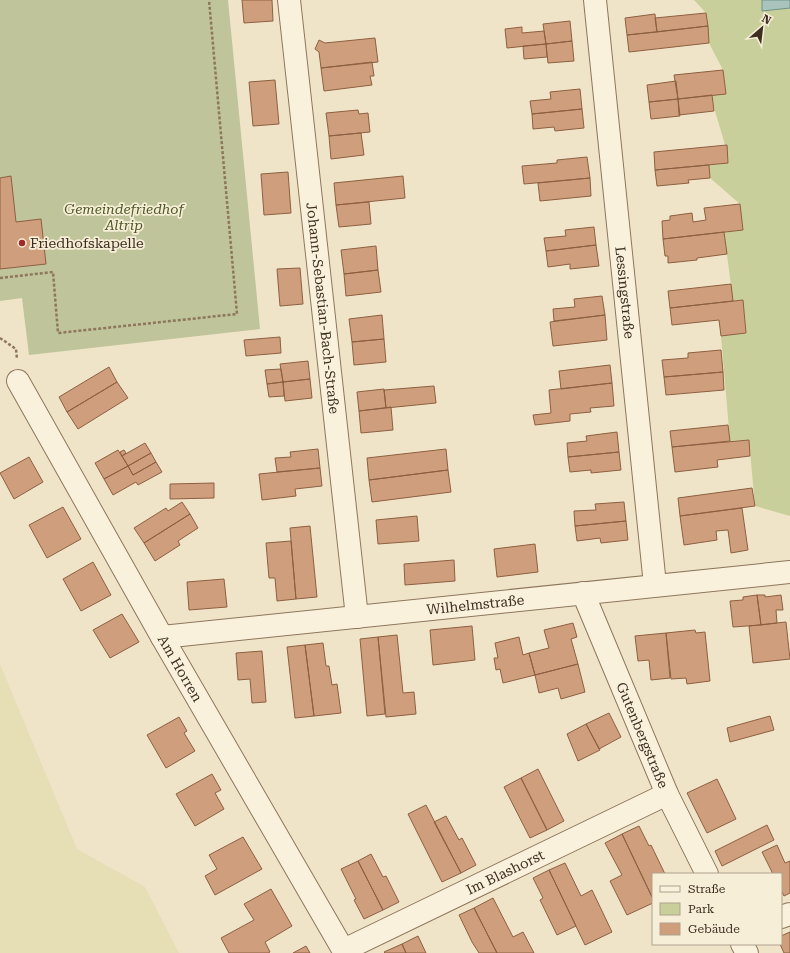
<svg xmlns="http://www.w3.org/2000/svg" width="790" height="953" font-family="'Roboto Serif',serif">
  <rect width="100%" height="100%" fill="#f0e4c8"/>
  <!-- farmland -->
  <path fill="#e6deb5" d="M0 664 77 849 145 887 179 953H0Z"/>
  <!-- green -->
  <path fill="#c9cf9b" d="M694 0H790V516L755 506 749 440 730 441 721 336 746 333 743 300 733 301 724 232 743 230 740 204 710 178 709 165 728 163C726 139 715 119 712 95L726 93 723 70 709 43 706 13Z"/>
  <!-- cemetery -->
  <path fill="#bfc49a" d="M0 0H228L260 329 29 355 22 298 0 301Z"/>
  <!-- water -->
  <path fill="#a9c4bc" stroke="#6f938a" d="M762 0H790V8L762 11Z"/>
  <!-- building -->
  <path fill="#cf9f7d" stroke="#8d5f41" d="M242 0H272L273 21 244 23Z
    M706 13 708 26 657 32 655 18Z
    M655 14 657 32 627 35 625 18Z
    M570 21 572 41 546 44 543 24Z
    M708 26 709 43 629 52 627 35Z
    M522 27V33L544 31 546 44 507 48 505 29Z
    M375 38 378 62 321 68 319 52 315 49 319 40 325 43Z
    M572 41 574 61 548 63 546 44Z
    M546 44 547 57 524 59 523 46Z
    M372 62 374 76H370L372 85 324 91 321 68Z
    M723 70 726 94 678 99 674 75Z
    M275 80 279 124 253 126 249 82Z
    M676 81 678 99 649 102 647 85Z
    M580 89 582 109 532 114 530 101 551 99 550 92Z
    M712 95 714 111 679 115 678 99Z
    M678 99 680 116 651 119 649 102Z
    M582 109 584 128 555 131 554 127 533 129 532 114Z
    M358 110 359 114 368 113 370 132 329 136 326 113Z
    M361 133 364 155 331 159 329 136Z
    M727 145 728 163 655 170 654 152Z
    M587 157 590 178 524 184 522 166 557 163V160Z
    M709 165 710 178 688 180 689 183 657 186 655 170Z
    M288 172 291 213 264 215 261 174Z
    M11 176 16 222 41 219 46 264 0 269V178Z
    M403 176 405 198 336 205 334 183Z
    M590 178 591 196 540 201 538 183Z
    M369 202 371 224 339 227 336 205Z
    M740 204 743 230 663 239 662 221 670 220V216L692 213 693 222 706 220 704 208Z
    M594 227 596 245 546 251 544 238 566 236 565 230Z
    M724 232 727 254 697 258V260L668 263V256H665L663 239Z
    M596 245 599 266 570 269V264L548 267 546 251Z
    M376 246 378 270 344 274 341 250Z
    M300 268 303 304 280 306 277 269Z
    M378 270 381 292 346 296 344 274Z
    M731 284 733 301 670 308 668 291Z
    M602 296 605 315 554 321 553 309 575 307 574 299Z
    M743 300 746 333 721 336 719 320 672 325 670 308Z
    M382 315 384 339 352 342 349 319Z
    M605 315 607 340 553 346 550 322Z
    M280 337 281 353 246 356 244 340Z
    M384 339 386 362 354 365 352 342Z
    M721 350 723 372 664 377 662 360 688 358V353Z
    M308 361 310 379 283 382 280 364Z
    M610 365 612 383 561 389 559 371Z
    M109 367 117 382 67 412 59 397Z
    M281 369 283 382 267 384 265 370Z
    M723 372 724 390 666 395 664 377Z
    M310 379 312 398 285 401 283 382Z
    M117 382 128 398 78 429 67 412Z
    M283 382 284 396 269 397 267 384Z
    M612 383 614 406 590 408 591 412 570 414V421L535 425 533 415 551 413 549 390Z
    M434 386 436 403 386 408 384 390Z
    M384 389 386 408 359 411 357 392Z
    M391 407 393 430 361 433 359 411Z
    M728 425 730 441 672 447 670 431Z
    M617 432 619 452 568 457 567 443 587 441 586 436Z
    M749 440 750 456 717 460 718 467 675 472 672 447Z
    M145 443 151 453 128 466 122 456Z
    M318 449 320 468 277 472 275 458 291 457 290 452Z
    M446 449 448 470 369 480 367 458Z
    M118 450 128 466 104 479 95 463Z
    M124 450 126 453 122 456 120 452Z
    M619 452 621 470 591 473V470L570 472 568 457Z
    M151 453 156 462 133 475 128 466Z
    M29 457 43 482 14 499 0 473Z
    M156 462 162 472 138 485 136 482 113 495 104 479 128 466 133 475Z
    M320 468 322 486 295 489 296 496 262 500 259 474Z
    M448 470 451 492 372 502 369 480Z
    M214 483V498L170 499V484Z
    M752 488 755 506 680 516 678 498Z
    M182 502 190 514 144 543 134 528 166 508 168 511Z
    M624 502 626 521 575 526 574 511 596 510 595 504Z
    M63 507 81 539 47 558 29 525Z
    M742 508 748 550 731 553 728 530 716 531 717 540 684 545 680 516Z
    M190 514 198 528 178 541 180 545 155 561 144 543Z
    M417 516 419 541 378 544 376 520Z
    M626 521 628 540 601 543 600 538 577 541 575 526Z
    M310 526 317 597 296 599 290 528Z
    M291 541 296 599 277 601 275 578H269L266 543Z
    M535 544 538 572 497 577 494 549Z
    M454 560 455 581 405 585 404 564Z
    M93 562 111 595 81 611 63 579Z
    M224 579 227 607 189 610 187 582Z
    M757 595 761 625 733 627 730 601 743 600V597Z
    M757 595H765V597L781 595 783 610H776L777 623 761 625Z
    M122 614 139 642 110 658 93 630Z
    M786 622 790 659 753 663 749 626Z
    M573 623 577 637 571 639 578 664 535 675 529 653 549 648 544 630Z
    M472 626 475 660 433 665 430 630Z
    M695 630 696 633 705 632 710 681 687 684 686 678 671 679 666 633Z
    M666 633 670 678 651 680 649 660 638 661 635 636Z
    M397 635 403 693 414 692 416 714 386 717 378 637Z
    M378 637 385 714 367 716 360 639Z
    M519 637 523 655 529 653 535 675 503 683 500 669 496 670 494 658H498L495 643Z
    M323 643 326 666H329L332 685 337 684 341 713 314 716 305 645Z
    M305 645 314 716 295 718 287 647Z
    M262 651 266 702 252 703 250 679 238 680 236 653Z
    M578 664 585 692 561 699 558 688 539 693 535 675Z
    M609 713 621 737 599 749 586 724Z
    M770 716 774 730 730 742 727 728Z
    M179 717 187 731 184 733 195 751 166 768 147 735Z
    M586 724 600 750 578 761 567 734Z
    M538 769 564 821 547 830 521 778Z
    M212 774 221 790 215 793 224 809 195 826 176 794Z
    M521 778 547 830 530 838 504 787Z
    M717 779 736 819 707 833 687 793Z
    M426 805 461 873 442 882 408 814Z
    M446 816 459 840 462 838 476 865 461 873 434 822Z
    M767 825 774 840 722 866 715 851Z
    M639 826 649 846 651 845 665 874H653V899L622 834Z
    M622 834 653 899V903L627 915 610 881 622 875 605 843Z
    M243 837 262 869 215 895 205 876 217 869 209 855Z
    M777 845 785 863 790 861V893L784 896 781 890V874H773L762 852Z
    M371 854 383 877 386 876 399 902 383 910 358 861Z
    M358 861 383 910 364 919 354 900 356 899 341 869Z
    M565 863 581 896 592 890 612 932 585 945 549 870Z
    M549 870 576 926 557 935 540 900 543 898 533 878Z
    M271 889 292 926 265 942 270 952 268 953H229L221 938 254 920 244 904Z
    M493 898 513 937 523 932 534 953H497L474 908Z
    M474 908 497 953H479L472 942 459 915Z
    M790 932V953H784L780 944 781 936Z
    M418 936 426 953H406L402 944Z
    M402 944 406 953H385L384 952Z
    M306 946 310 953H293Z"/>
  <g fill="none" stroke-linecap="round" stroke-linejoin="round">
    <!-- minor casing -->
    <g stroke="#8d765c" stroke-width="24">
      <g id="minor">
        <path id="s1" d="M289 0 357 617"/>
        <path id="s2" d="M595 0 655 585"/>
        <path id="s3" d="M18 381 162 637 345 953"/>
        <path id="s4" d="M583 593 667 794 707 874"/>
        <path id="s5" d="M162 637 790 572"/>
        <path d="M781 917 790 914"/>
        <path d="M742 944 747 953"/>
        <path id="s6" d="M344 950 667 794"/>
      </g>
    </g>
    <!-- path -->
    <path stroke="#8d765c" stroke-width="2.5" stroke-dasharray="3 2" stroke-linecap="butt" d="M0 278 53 272 58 333 237 314 209 0
      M0 338 16 349 17 359"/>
    <!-- minor -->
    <use href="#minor" stroke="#faf1dc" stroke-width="22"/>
  </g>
  <!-- markers -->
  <circle fill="#9e2a2b" stroke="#f7eed8" stroke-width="1.5" cx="22" cy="243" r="4"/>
  <g text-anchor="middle" stroke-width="3.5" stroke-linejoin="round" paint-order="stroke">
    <!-- park labels -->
    <g font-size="14" font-style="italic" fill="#4d5a26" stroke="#f7eed8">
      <text x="124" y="214">Gemeindefriedhof<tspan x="124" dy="16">Altrip</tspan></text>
    </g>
    <!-- poi labels -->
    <g font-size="14" fill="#3d2e20" stroke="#f7eed8" text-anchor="start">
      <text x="30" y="248">Friedhofskapelle</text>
    </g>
    <!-- street labels -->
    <g font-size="14" fill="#3d2e20" stroke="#f7eed8">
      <text dy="5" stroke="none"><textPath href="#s2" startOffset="294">Lessingstraße</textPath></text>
      <text dy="5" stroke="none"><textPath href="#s1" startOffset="310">Johann-Sebastian-Bach-Straße</textPath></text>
      <text dy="5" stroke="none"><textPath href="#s5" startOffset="315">Wilhelmstraße</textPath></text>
      <text dy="5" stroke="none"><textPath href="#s3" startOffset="330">Am Horren</textPath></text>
      <text dy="5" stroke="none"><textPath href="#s4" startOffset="154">Gutenbergstraße</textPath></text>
      <text dy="5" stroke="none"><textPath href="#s6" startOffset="179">Im Blashorst</textPath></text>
    </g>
  </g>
  <!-- legend -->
  <rect x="652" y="873" width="130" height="72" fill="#f7eed8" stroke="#ada18e"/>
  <rect x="660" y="886" width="20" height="6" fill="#faf1dc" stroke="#ada18e"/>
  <text x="688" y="893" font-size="12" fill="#3d2e20">Straße</text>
  <rect x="660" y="903" width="20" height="12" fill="#c9cf9b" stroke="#ada18e"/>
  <text x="688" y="913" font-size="12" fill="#3d2e20">Park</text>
  <rect x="660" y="923" width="20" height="12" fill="#cf9f7d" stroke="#ada18e"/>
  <text x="688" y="933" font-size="12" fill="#3d2e20">Gebäude</text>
  <!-- north arrow -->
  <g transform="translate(762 28) rotate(28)" stroke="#f7eed8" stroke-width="3" paint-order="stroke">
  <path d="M0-3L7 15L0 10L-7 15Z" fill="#3d2e20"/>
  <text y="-6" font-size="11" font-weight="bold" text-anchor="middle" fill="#3d2e20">N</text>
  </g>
</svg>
